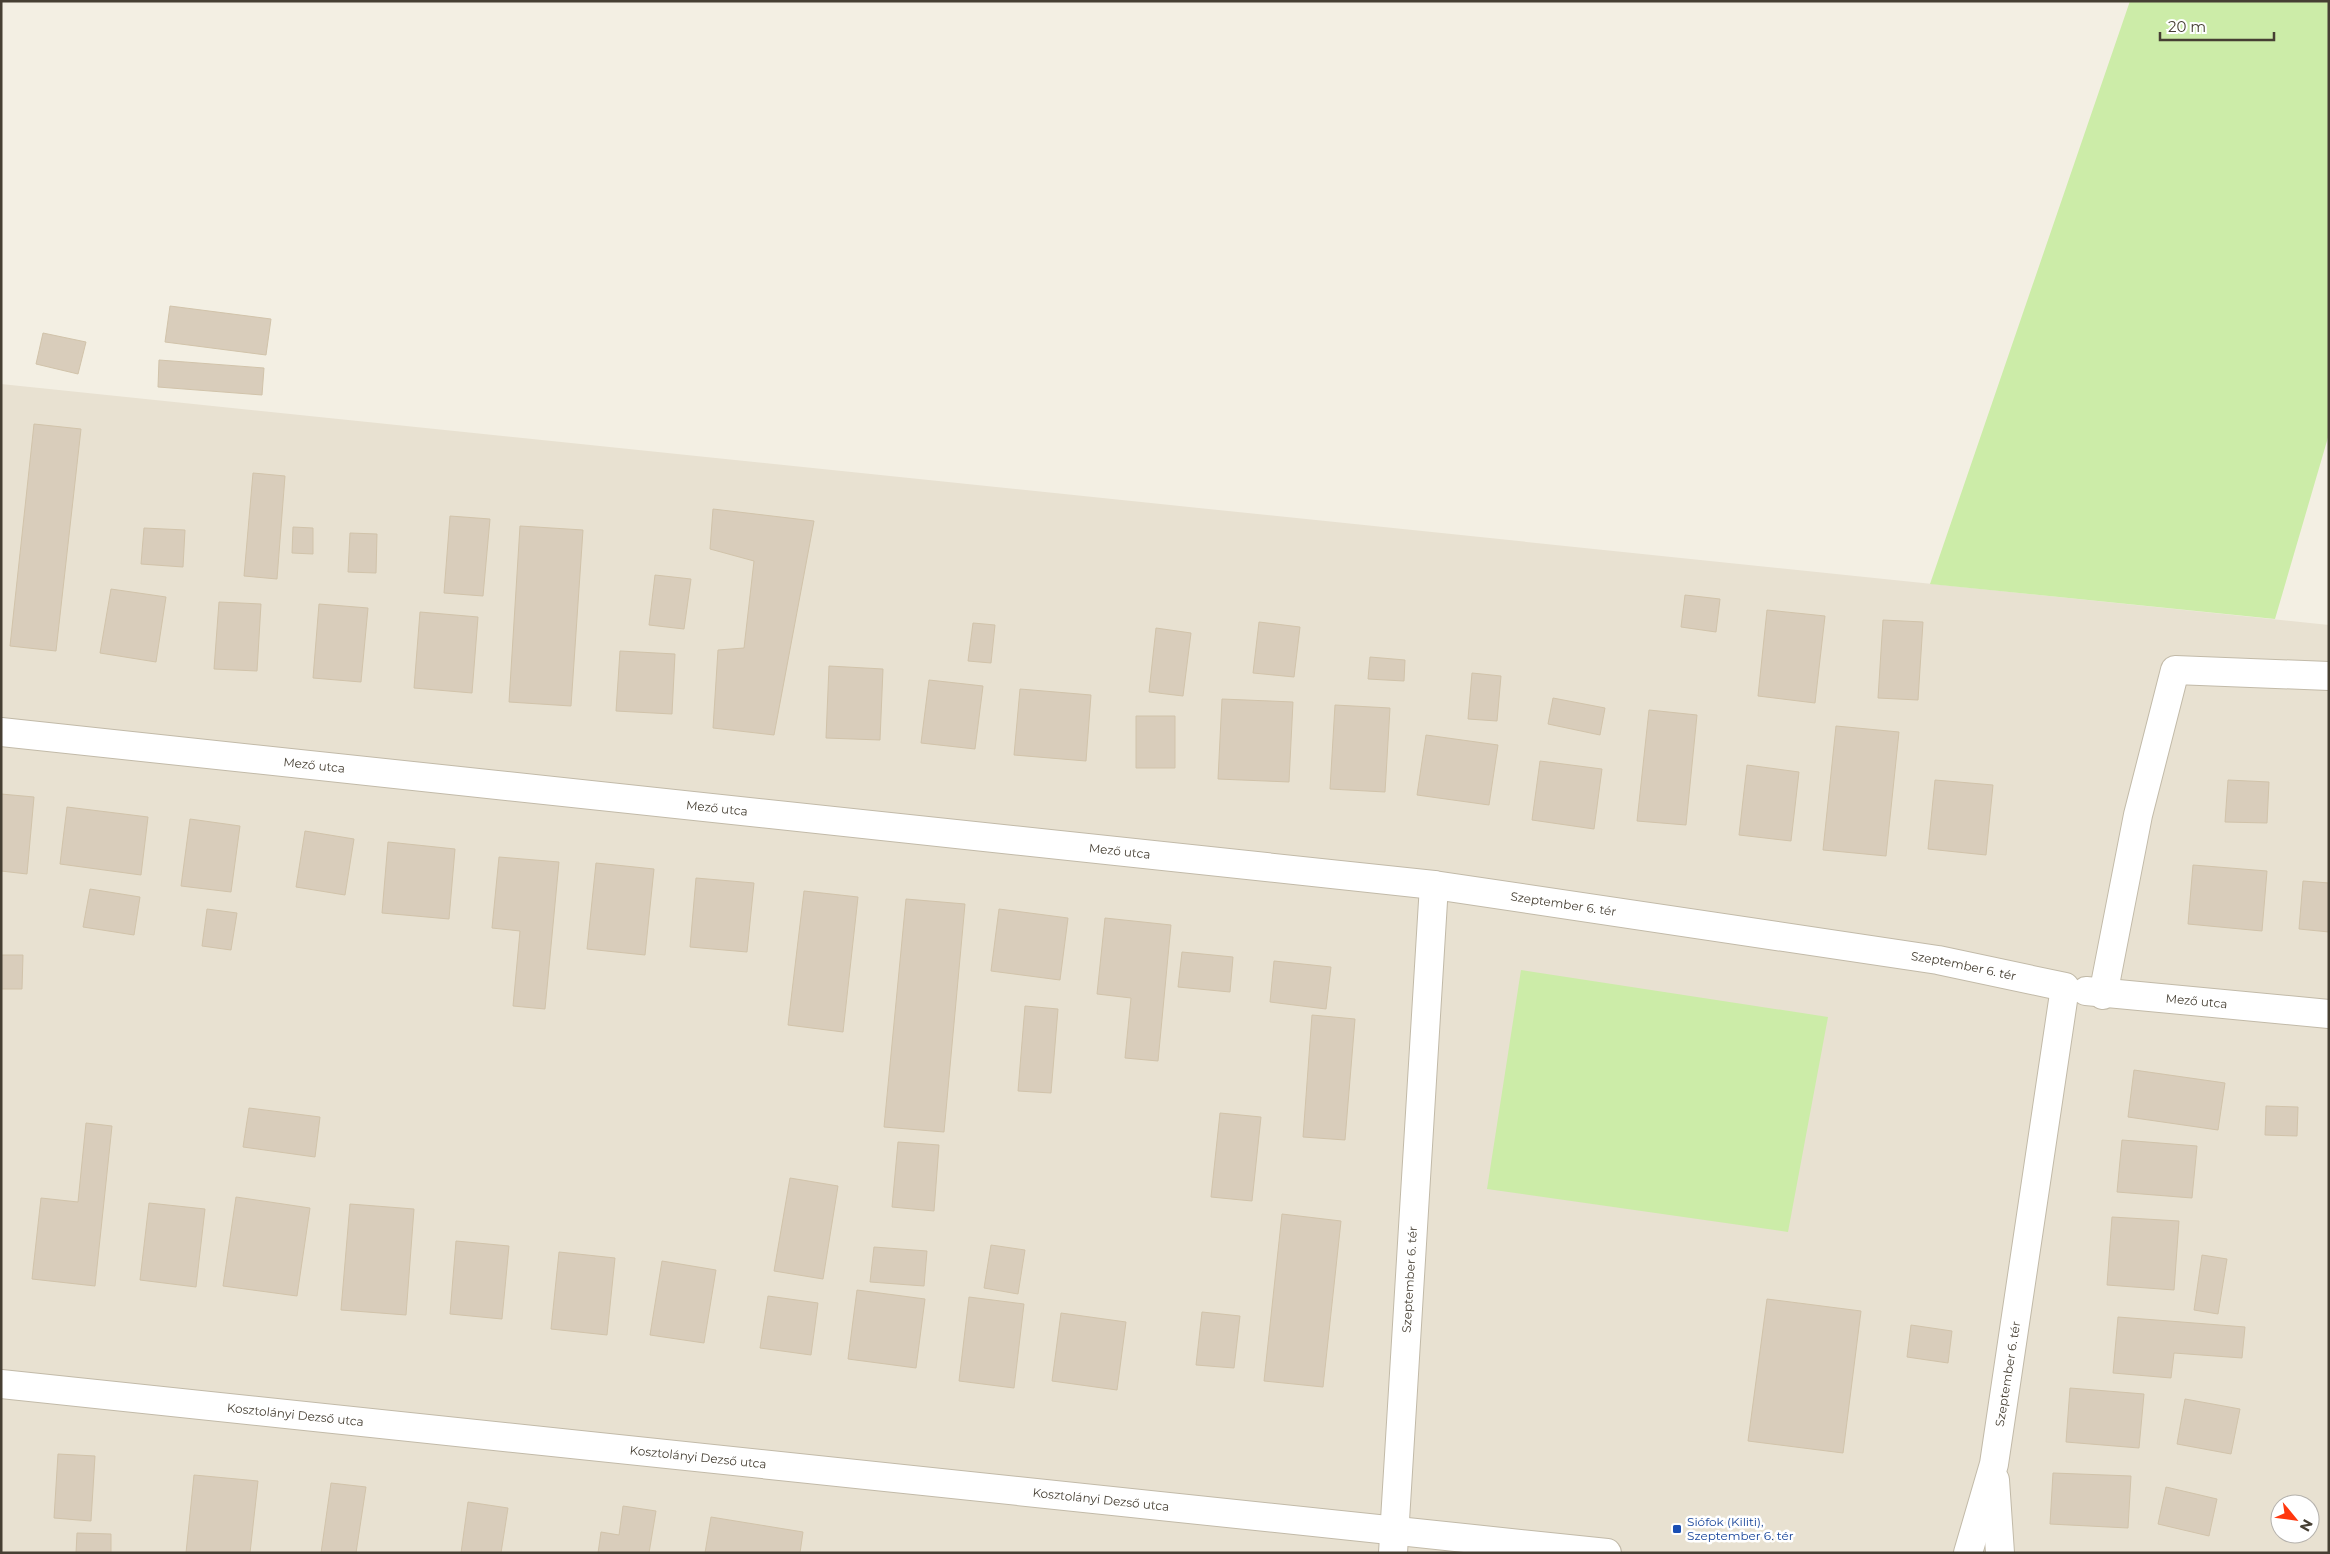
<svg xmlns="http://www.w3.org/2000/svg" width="2330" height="1554" font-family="Montserrat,sans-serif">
  <rect width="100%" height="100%" fill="#f3efe3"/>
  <!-- residential -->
  <path fill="#e8e1d1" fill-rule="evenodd" d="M1 384 2329 625V1553H1ZM2280 1504H2310V1534H2280Z"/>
  <!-- green -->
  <path fill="#cceca8" d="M2130 1H2329V434L2275 619 1930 584Z
    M1521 970 1828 1017 1788 1232 1487 1189Z"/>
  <!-- building -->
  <path fill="#d9cdbb" stroke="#d1c3aa" d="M170 306 271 319 266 355 165 342Z
    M43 333 86 342 78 374 36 364Z
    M159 360 264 368 262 395 158 387Z
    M34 424 81 429 56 651 10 646Z
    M253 473 285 476 277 579 244 576Z
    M713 509 814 521 774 735 713 728 718 650 744 648 754 561 710 549Z
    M450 516 490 519 483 596 444 593Z
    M520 526 583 530 571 706 509 702Z
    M293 527 313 528V554L292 553Z
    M144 528 185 530 183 567 141 564Z
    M350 533 377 534 376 573 348 572Z
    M655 575 691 579 684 629 649 625Z
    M111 589 166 597 156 662 100 653Z
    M1685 595 1720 599 1716 632 1681 627Z
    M219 602 261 604 257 671 214 669Z
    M319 604 368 608 361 682 313 678Z
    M1767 610 1825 616 1815 703 1758 696Z
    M420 612 478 617 472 693 414 688Z
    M1883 620 1923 622 1918 700 1878 698Z
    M1259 622 1300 627 1294 677 1253 673Z
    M973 623 995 625 991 663 968 661Z
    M1156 628 1191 633 1183 696 1149 692Z
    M620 651 675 654 672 714 616 711Z
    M1370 657 1405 660 1404 681 1368 679Z
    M829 666 883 669 880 740 826 738Z
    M1472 673 1501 676 1497 721 1468 719Z
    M929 680 983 686 975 749 921 743Z
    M1020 689 1091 695 1086 761 1014 755Z
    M1553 698 1605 708 1600 735 1548 724Z
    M1222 699 1293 702 1289 782 1218 779Z
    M1335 705 1390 708 1385 792 1330 789Z
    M1649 710 1697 715 1686 825 1637 821Z
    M1136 716H1175V768H1136Z
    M1836 726 1899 732 1886 856 1823 850Z
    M1426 735 1498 745 1489 805 1417 795Z
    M1540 761 1602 769 1594 829 1532 820Z
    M1747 765 1799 772 1791 841 1739 835Z
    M1935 780 1993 785 1986 855 1928 849Z
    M2228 780 2269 782 2267 823 2225 822Z
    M1 794 34 797 27 874 1 871Z
    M67 807 148 817 141 875 60 864Z
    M190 819 240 826 231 892 181 886Z
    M305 831 354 839 345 895 296 887Z
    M388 842 455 849 449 919 382 913Z
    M499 857 559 862 545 1009 513 1006 520 931 492 928Z
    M596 863 654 869 645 955 587 949Z
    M2193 865 2267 871 2262 931 2188 924Z
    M696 878 754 883 747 952 690 947Z
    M2303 881 2329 883V932L2299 929Z
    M90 889 140 897 134 935 83 927Z
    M804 891 858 897 843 1032 788 1025Z
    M906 899 965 904 944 1132 884 1127Z
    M207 909 237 913 231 950 202 946Z
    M999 909 1068 918 1060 980 991 971Z
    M1105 918 1171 925 1158 1061 1125 1058 1131 998 1097 994Z
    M1182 952 1233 957 1230 992 1178 987Z
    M1 955H23L22 989H1Z
    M1274 961 1331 967 1326 1009 1270 1002Z
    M1025 1006 1058 1009 1051 1093 1018 1091Z
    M1312 1015 1355 1019 1345 1140 1303 1137Z
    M2134 1070 2225 1083 2218 1130 2128 1117Z
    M2266 1106 2298 1107 2297 1136 2265 1135Z
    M249 1108 320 1117 315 1157 243 1147Z
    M1220 1113 1261 1117 1252 1201 1211 1197Z
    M86 1123 112 1126 95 1286 32 1279 41 1198 78 1202Z
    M2122 1140 2197 1146 2192 1198 2117 1192Z
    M898 1142 939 1145 934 1211 892 1207Z
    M790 1178 838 1186 823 1279 774 1271Z
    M236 1197 310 1208 297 1296 223 1286Z
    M149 1203 205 1209 196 1287 140 1280Z
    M350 1204 414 1209 406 1315 341 1310Z
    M1282 1214 1341 1221 1323 1387 1264 1381Z
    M2112 1217 2179 1221 2174 1290 2107 1285Z
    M456 1241 509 1246 502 1319 450 1314Z
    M991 1245 1025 1250 1018 1294 984 1288Z
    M874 1247 927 1251 924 1286 870 1282Z
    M559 1252 615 1258 607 1335 551 1329Z
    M2202 1255 2227 1259 2218 1314 2194 1310Z
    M662 1261 716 1270 704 1343 650 1335Z
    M857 1290 925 1299 916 1368 848 1359Z
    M768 1296 818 1303 811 1355 760 1348Z
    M969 1297 1024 1304 1014 1388 959 1381Z
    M1767 1299 1861 1311 1843 1453 1748 1441Z
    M1202 1312 1240 1316 1234 1368 1196 1365Z
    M1061 1313 1126 1322 1117 1390 1052 1381Z
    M2118 1317 2245 1327 2242 1358 2174 1353 2171 1378 2113 1373Z
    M1911 1325 1952 1331 1948 1363 1907 1357Z
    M2070 1388 2144 1394 2139 1448 2066 1442Z
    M2185 1399 2240 1409 2231 1454 2177 1444Z
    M58 1454 95 1456 91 1521 54 1518Z
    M2053 1473 2131 1476 2128 1528 2050 1524Z
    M194 1475 258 1481 250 1553H186Z
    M331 1483 366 1487 356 1553H321Z
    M2166 1487 2217 1499 2209 1536 2158 1524Z
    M468 1502 508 1508 501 1553H461Z
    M623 1506 656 1511 649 1553H598L601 1532 619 1535Z
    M711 1517 803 1532 800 1553H705Z
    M77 1533 111 1534V1553H76Z"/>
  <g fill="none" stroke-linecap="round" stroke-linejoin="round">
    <!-- minor casing -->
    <g stroke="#c2baa8" stroke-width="30">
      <g id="minor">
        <path id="s1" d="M1 732 1434 885"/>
        <path id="s2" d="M2086 991 2329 1014"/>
        <path d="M2103 995 2138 815 2175 670 2329 676"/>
        <path id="s3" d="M1 1384 1607 1553"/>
        <path d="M1995 1480 2000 1553"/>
        <path id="s4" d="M1393 1553 1434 885 1938 960 2065 987 1994 1464 1968 1553"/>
      </g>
    </g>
    <!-- minor -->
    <use href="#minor" stroke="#fff" stroke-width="28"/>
  </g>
  <!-- markers -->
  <rect fill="#1a4fb4" stroke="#fff" stroke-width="2" x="1672" y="1524" width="10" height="10" rx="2.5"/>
  <g text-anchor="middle" stroke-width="5" stroke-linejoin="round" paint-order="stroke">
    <!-- street labels -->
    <g font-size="12" fill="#463f33" stroke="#fff">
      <text dy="4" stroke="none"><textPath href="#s1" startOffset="315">Mező utca</textPath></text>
      <text dy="4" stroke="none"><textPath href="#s1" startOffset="720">Mező utca</textPath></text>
      <text dy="4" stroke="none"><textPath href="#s1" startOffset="1125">Mező utca</textPath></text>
      <text dy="4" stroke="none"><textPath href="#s4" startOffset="800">Szeptember 6. tér</textPath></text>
      <text dy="4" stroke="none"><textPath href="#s4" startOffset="1205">Szeptember 6. tér</textPath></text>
      <text dy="4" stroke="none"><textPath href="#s2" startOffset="111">Mező utca</textPath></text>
      <text dy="4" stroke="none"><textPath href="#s4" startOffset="274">Szeptember 6. tér</textPath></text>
      <text transform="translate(2008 1374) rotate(-81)" y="4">Szeptember 6. tér</text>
      <text dy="4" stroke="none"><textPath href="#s3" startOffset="296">Kosztolányi Dezső utca</textPath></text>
      <text dy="4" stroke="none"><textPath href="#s3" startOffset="701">Kosztolányi Dezső utca</textPath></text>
      <text dy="4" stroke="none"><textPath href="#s3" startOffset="1106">Kosztolányi Dezső utca</textPath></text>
    </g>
    <!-- transit labels -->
    <g font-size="12" fill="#164399" stroke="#fff" text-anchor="start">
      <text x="1687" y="1526">Siófok (Kiliti),<tspan x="1687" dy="14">Szeptember 6. tér</tspan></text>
    </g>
  </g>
  <!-- border -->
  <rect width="2330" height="1554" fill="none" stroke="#463f33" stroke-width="5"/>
  <!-- north arrow -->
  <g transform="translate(2295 1519) rotate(119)"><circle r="24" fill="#ffffff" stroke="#b5b2ad"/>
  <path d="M0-4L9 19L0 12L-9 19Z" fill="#ff370e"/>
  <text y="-8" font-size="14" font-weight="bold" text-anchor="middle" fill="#463f33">N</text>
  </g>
  <!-- scale -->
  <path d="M2160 32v8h114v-8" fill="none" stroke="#463f33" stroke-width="2.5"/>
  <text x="2168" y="32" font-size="15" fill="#463f33" stroke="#ffffff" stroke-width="4" paint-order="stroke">20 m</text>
</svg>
